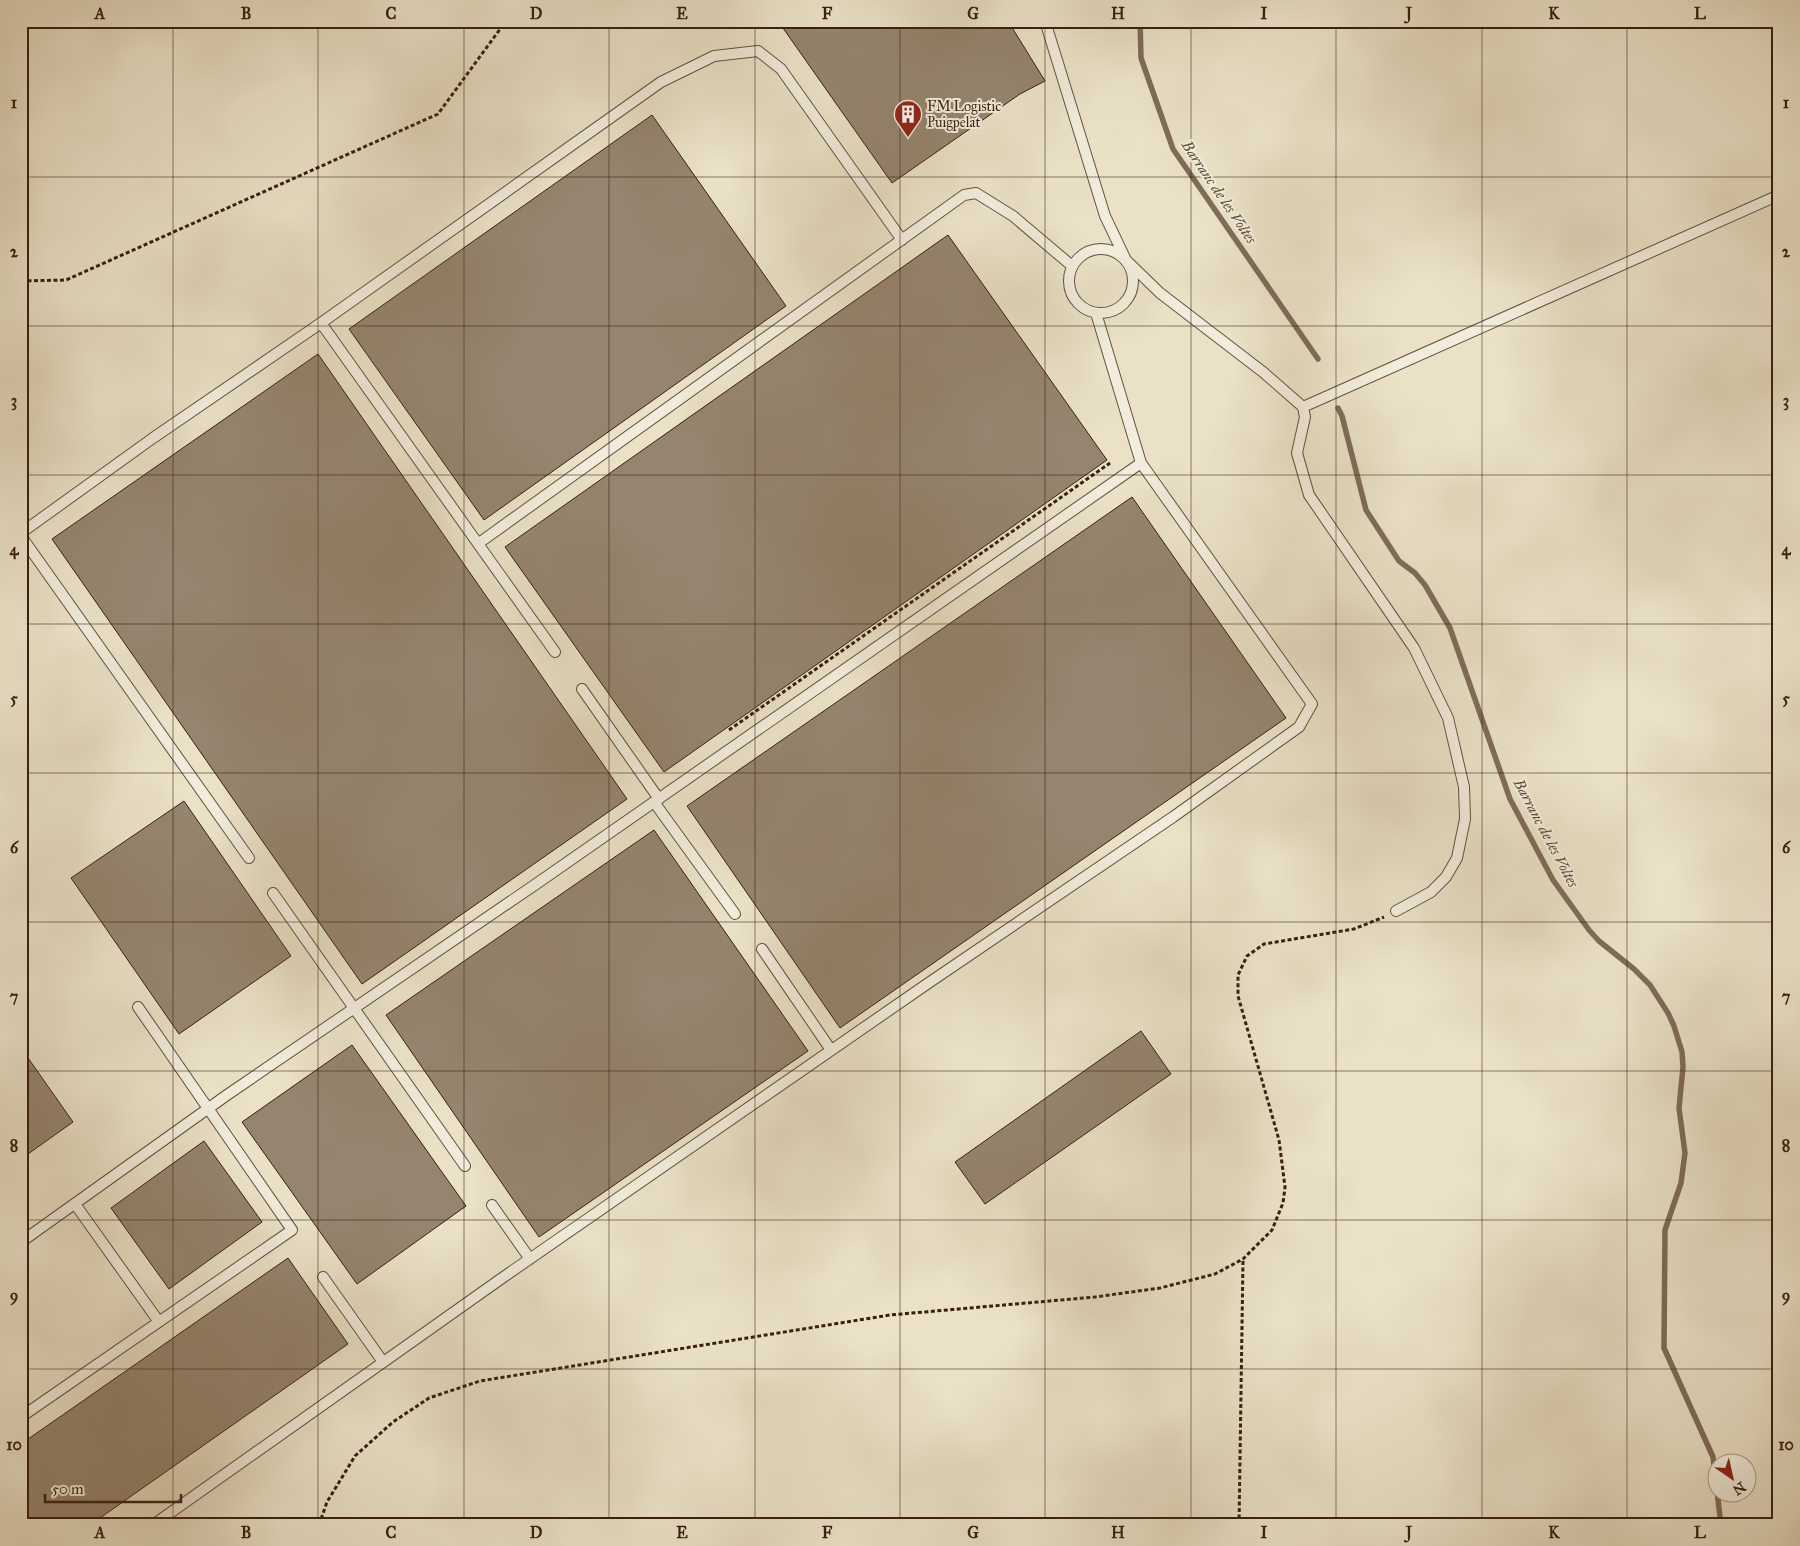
<svg xmlns="http://www.w3.org/2000/svg" width="1800" height="1546" font-family="'IM FELL Great Primer',serif">
  <rect width="100%" height="100%" fill="#eae1c7"/>
  <filter id="stains"><feTurbulence type="fractalNoise" baseFrequency=".004" numOctaves="4"/><feColorMatrix values="0 0 0 0 .2 0 0 0 0 .09 0 0 0 0 .02 0 0 0 .5 -.17"/></filter>
  <radialGradient id="worn" r=".72"><stop offset=".6" stop-color="#630" stop-opacity="0"/><stop offset="1" stop-color="#630" stop-opacity=".3"/></radialGradient>
  <g fill="none" stroke-linecap="round" stroke-linejoin="round">
    <!-- stream -->
    <path stroke="#7e6c59" stroke-width="5.5" d="M1140 21 1141 58 1173 149 1318 359
      M1338 408 1342 416 1366 510 1399 561 1415 573 1425 585 1450 628 1510 799 1553 880 1589 930 1599 941 1634 969 1650 985 1668 1013 1674 1026 1682 1052 1683 1067 1679 1108 1685 1153 1681 1183 1665 1230 1664 1348 1713 1457 1721 1525"/>
  </g>
  <!-- building -->
  <path fill="#95846f" stroke="#381f10" d="M778 21H1008L1045 81 1020 94 892 183Z
    M652 115 786 306 484 520 349 329Z
    M948 235 1107 460 664 772 505 547Z
    M318 354 627 799 362 984 52 539Z
    M1132 497 1286 718 840 1028 687 806Z
    M184 801 291 956 179 1034 71 878Z
    M654 830 808 1051 539 1237 386 1015Z
    M1141 1031 1171 1074 985 1204 955 1162Z
    M352 1045 466 1206 357 1284 242 1122Z
    M21 1048 73 1122 21 1159Z
    M204 1141 262 1222 169 1289 111 1208Z
    M288 1258 348 1344 90 1525H21V1444Z"/>
  <g fill="none" stroke-linecap="round" stroke-linejoin="round">
    <!-- lane casing -->
    <g stroke="#64503e" stroke-width="12">
      <path id="lane" d="M1045 21 1105 216 1126 260 1160 293 1263 372 1303 407 1305 417 1297 453 1309 495 1414 648 1448 718 1464 787 1465 819 1457 858 1446 877 1431 892 1396 911
        M1069 281a32 32 0 1 1 64 0a32 32 0 1 1-64 0Z
        M321 323 555 652
        M1303 407 1779 195
        M21 533 153 438 321 323 661 82 714 56 758 51 781 69 902 240
        M21 536 249 858
        M479 543 964 195 976 193 1013 216 1072 266
        M582 689 659 799
        M654 802 735 914
        M273 893 465 1166
        M762 949 831 1050
        M75 1204 159 1322
        M492 1205 530 1259
        M21 1242 227 1095 539 882 1141 463
        M323 1277 383 1362
        M21 1417 292 1230 138 1007
        M153 1525 505 1276 927 984 1173 817 1299 727 1312 704 1141 463 1096 313"/>
    </g>
    <!-- path -->
    <path stroke="#381f10" stroke-width="3" stroke-dasharray="4 2.5" stroke-linecap="butt" d="M21 281 66 280 438 114 506 21
      M729 730 1110 463
      M319 1525 327 1502 355 1456 393 1422 429 1398 480 1381 890 1315 1095 1297 1160 1288 1215 1274 1243 1259 1272 1230 1283 1203 1285 1187 1279 1140 1238 996V975L1247 956 1264 944 1354 929 1384 917
      M1239 1525 1243 1260"/>
    <!-- lane -->
    <use href="#lane" stroke="#f1ecdb" stroke-width="10"/>
  </g>
  <!-- grid -->
  <path fill="none" stroke="#381f10" stroke-width="1" stroke-opacity="0.55" d="M173 21V1525M318 21V1525M464 21V1525M609 21V1525M755 21V1525M900 21V1525M1045 21V1525M1191 21V1525M1336 21V1525M1482 21V1525M1627 21V1525M21 177H1779M21 326H1779M21 475H1779M21 624H1779M21 773H1779M21 922H1779M21 1071H1779M21 1220H1779M21 1369H1779"/>
  <!-- icons -->
  <defs>
    <g id="building-pin" transform="scale(1.4375)"><path d="M0 17L-7.5 6A9.5 9.5 0 1 1 7.5 6Z" fill="#8f2418" stroke="#f1ecdb"/><path d="M-4-6H4V6H1V3H-1V6H-4ZM-2.5-4.3h1.7v1.8h-1.7ZM.8-4.3h1.7v1.8H.8ZM-2.5-1h1.7V.8h-1.7ZM.8-1h1.7V.8H.8Z" fill="#fff"/></g>
  </defs>
  <g fill-rule="evenodd">
    <use href="#building-pin" x="908" y="114"/>
  </g>
  <g text-anchor="middle" stroke-width="4" stroke-linejoin="round" paint-order="stroke">
    <!-- poi labels -->
    <g font-size="14" fill="#381f10" stroke="#f1ecdb" text-anchor="start">
      <text x="927" y="111">FM Logistic<tspan x="927" dy="16">Puigpelat</tspan></text>
    </g>
    <!-- water labels -->
    <g font-size="15" font-style="italic" fill="#614c3a" stroke="#f1ecdb">
      <text transform="translate(1219 192) rotate(56)" y="5">Barranc de les Voltes</text>
      <text transform="translate(1546 833) rotate(62)" y="5">Barranc de les Voltes</text>
    </g>
  </g>
  <!-- margin -->
  <rect width="1800" height="1546" fill="none" stroke="#eae1c7" stroke-width="55"/>
  <!-- north arrow -->
  <g transform="translate(1732 1478) rotate(146)"><circle r="24" fill="#f1ecdb" stroke="#a79a8a"/>
  <path d="M0-4L9 19L0 12L-9 19Z" fill="#8f2418"/>
  <text y="-8" font-size="14" font-weight="bold" text-anchor="middle" fill="#381f10">N</text>
  </g>
  <!-- scale -->
  <path d="M45 1494v8h136v-8" fill="none" stroke="#381f10" stroke-width="2.5"/>
  <text x="52" y="1494" font-size="15" fill="#381f10" stroke="#f1ecdb" stroke-width="4" paint-order="stroke">50 m</text>
  <rect x="28" y="28" width="1744" height="1490" fill="none" stroke="#381f10" stroke-width="2"/>
  <g font-size="16" text-anchor="middle" font-weight="bold" fill="#381f10">
    <text x="100" y="19">A</text>
    <text x="246" y="19">B</text>
    <text x="391" y="19">C</text>
    <text x="536" y="19">D</text>
    <text x="682" y="19">E</text>
    <text x="827" y="19">F</text>
    <text x="973" y="19">G</text>
    <text x="1118" y="19">H</text>
    <text x="1264" y="19">I</text>
    <text x="1409" y="19">J</text>
    <text x="1554" y="19">K</text>
    <text x="1700" y="19">L</text>
    <text x="14" y="108">1</text>
    <text x="1786" y="108">1</text>
    <text x="14" y="257">2</text>
    <text x="1786" y="257">2</text>
    <text x="14" y="406">3</text>
    <text x="1786" y="406">3</text>
    <text x="14" y="555">4</text>
    <text x="1786" y="555">4</text>
    <text x="14" y="704">5</text>
    <text x="1786" y="704">5</text>
    <text x="14" y="853">6</text>
    <text x="1786" y="853">6</text>
    <text x="14" y="1002">7</text>
    <text x="1786" y="1002">7</text>
    <text x="14" y="1151">8</text>
    <text x="1786" y="1151">8</text>
    <text x="14" y="1301">9</text>
    <text x="1786" y="1301">9</text>
    <text x="14" y="1450">10</text>
    <text x="1786" y="1450">10</text>
    <text x="100" y="1538">A</text>
    <text x="246" y="1538">B</text>
    <text x="391" y="1538">C</text>
    <text x="536" y="1538">D</text>
    <text x="682" y="1538">E</text>
    <text x="827" y="1538">F</text>
    <text x="973" y="1538">G</text>
    <text x="1118" y="1538">H</text>
    <text x="1264" y="1538">I</text>
    <text x="1409" y="1538">J</text>
    <text x="1554" y="1538">K</text>
    <text x="1700" y="1538">L</text>
  </g>
  <rect width="100%" height="100%" filter="url(#stains)"/>
  <rect width="100%" height="100%" fill="url(#worn)"/>
</svg>
